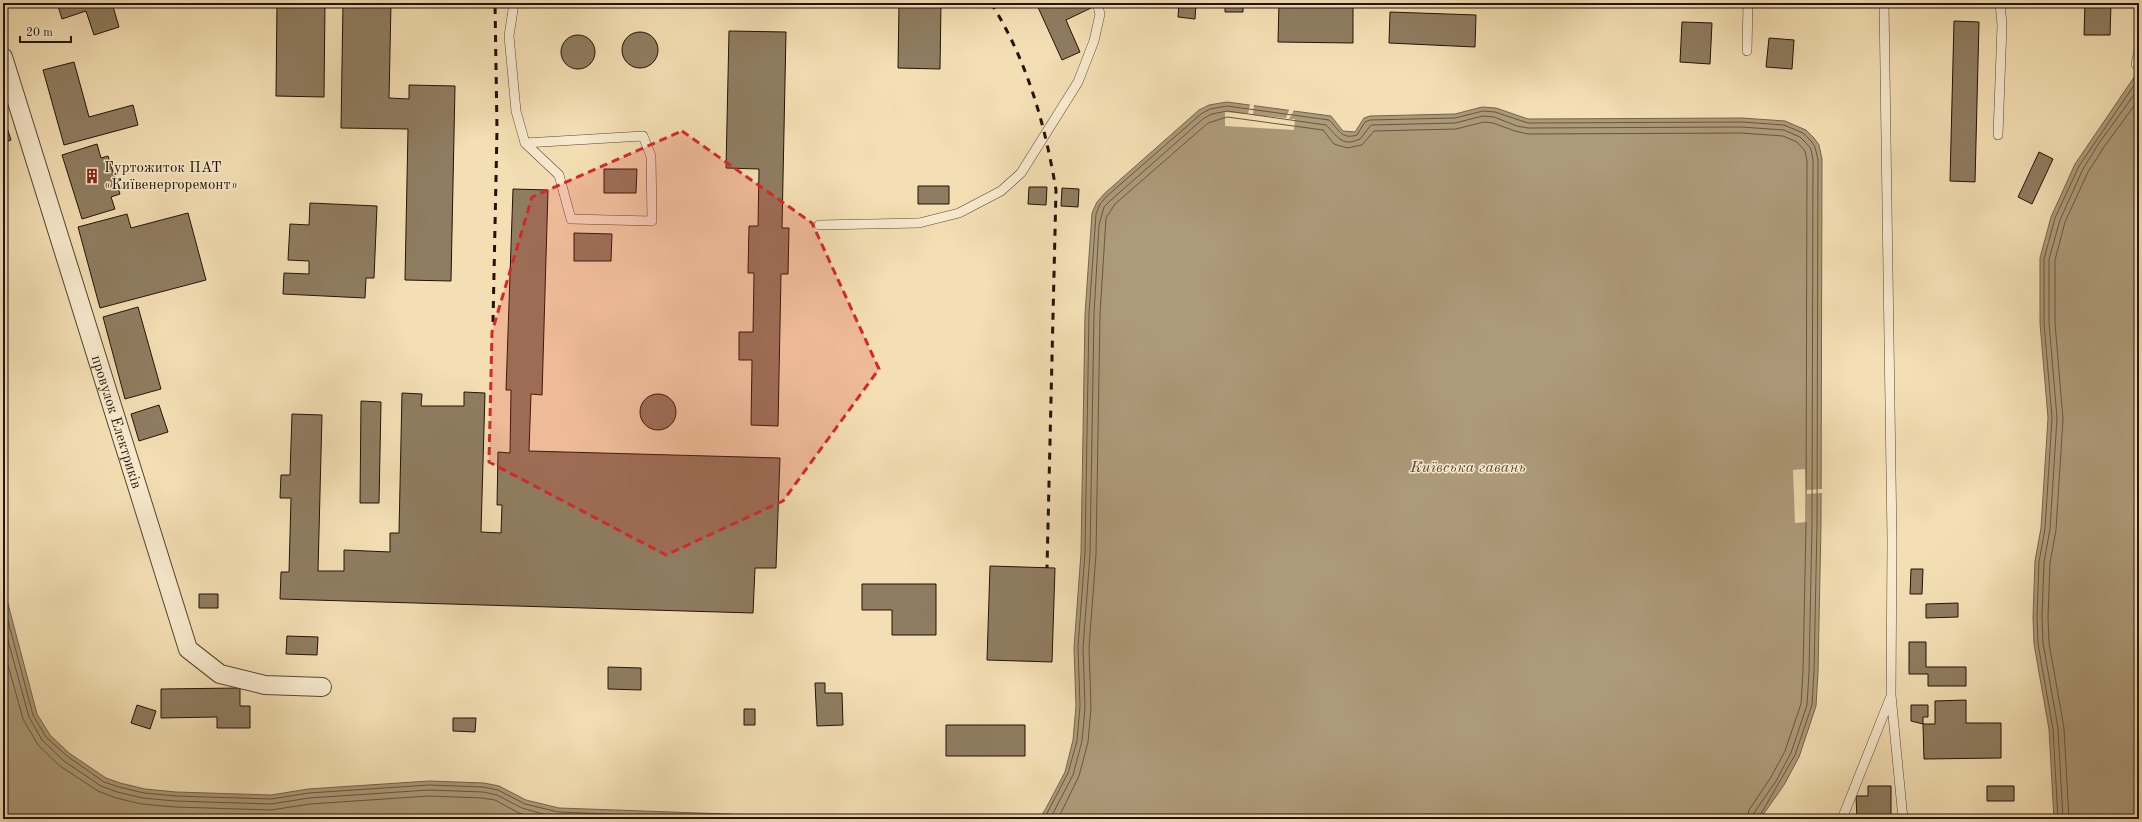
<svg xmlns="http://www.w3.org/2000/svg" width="2142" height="822" font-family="'Old Standard TT',serif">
  <rect width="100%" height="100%" fill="#f4dfb4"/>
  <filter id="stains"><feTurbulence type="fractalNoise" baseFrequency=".005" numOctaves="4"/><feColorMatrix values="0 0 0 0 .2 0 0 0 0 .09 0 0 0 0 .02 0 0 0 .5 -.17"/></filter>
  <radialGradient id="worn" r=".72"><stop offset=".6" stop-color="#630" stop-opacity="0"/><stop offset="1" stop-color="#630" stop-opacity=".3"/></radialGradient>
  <!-- water -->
  <path fill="#ad9a79" stroke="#75644b" d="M2139 70V819H2054L2049 729 2034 644 2033 617 2035 561 2041 528 2048 418 2040 323V258L2051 217 2075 164Z
    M1227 102 1331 116 1343 131 1355 132 1364 118 1370 116 1455 114 1482 107 1496 108 1528 119 1742 118 1785 121 1806 130 1814 138 1819 145 1822 159 1821 525 1818 672 1816 706 1799 757 1784 785 1760 819H1039L1045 810 1065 772 1073 740 1076 706 1074 648 1081 553 1085 314 1092 213 1097 202 1105 193 1199 110 1209 105Z
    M3 585 37 714 50 735 69 753 106 778 120 783 145 789 176 792 271 795 308 789 429 781 484 783 499 786 526 800 559 808 727 814 745 815 756 819H3Z"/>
  <!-- pier -->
  <path fill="#f4dfb4" d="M1250 104 1254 105 1253 115 1286 118 1289 110H1294L1289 119H1295L1294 130 1225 126V112L1248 114Z
    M1805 469 1806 490 1822 489V493L1807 494V522L1795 523 1793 470Z"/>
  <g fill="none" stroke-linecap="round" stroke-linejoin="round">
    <!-- shore -->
    <path stroke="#685640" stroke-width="1" d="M3 602 33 715 46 737 67 756 104 782 119 787 144 793 176 796 271 799 309 793 429 785 483 787 498 790 525 804 558 812 740 819
      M3 622 29 717 42 740 64 761 101 786 117 792 143 798 175 801 271 804 309 798 429 790 483 792 497 795 522 808 543 814 558 817 631 819
      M3 647 23 719 38 745 60 766 98 791 116 798 142 804 175 807 271 810 310 804 429 796 482 798 495 800 519 813 537 819
      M1044 819 1068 773 1077 741 1080 706 1078 647 1085 553 1089 314 1096 214 1100 204 1107 196 1201 114 1210 109 1227 106 1329 120C1339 129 1341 140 1357 135L1365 122 1370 120 1455 118 1483 111 1495 112 1528 123 1742 122 1784 125 1803 133 1811 141 1815 147 1818 160 1817 525 1814 672 1812 705 1795 755 1758 819
      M1050 819 1073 775 1082 741 1085 707 1083 648 1090 554 1094 314 1099 225 1104 207 1111 200 1204 118 1212 114 1227 111 1326 125C1337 135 1341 148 1360 139L1371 125 1455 123 1483 116 1494 117 1517 126 1528 128 1741 127 1784 130 1800 137 1807 144 1811 149 1813 160 1812 525 1809 672 1807 705 1791 753 1776 781 1754 813 1753 819
      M1058 819 1079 776 1088 742 1091 708 1089 648 1096 554 1100 314 1106 218 1115 204 1208 123 1227 117 1323 130 1334 144 1347 148 1362 145 1374 131 1456 129 1484 122 1493 123 1515 131 1528 134 1741 133 1783 136 1797 142 1805 151 1807 161 1806 525 1803 671 1801 704 1785 751 1771 777 1749 810 1747 819
      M2058 819 2053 729 2038 644 2037 617 2039 562 2045 529 2052 418 2044 323V259L2055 218 2079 166 2139 78
      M2063 819 2058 728 2043 643 2042 617 2044 562 2050 529 2057 418 2049 323V259L2060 220 2083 169 2099 143 2139 88
      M2069 819 2064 728 2049 643 2048 617 2050 563 2056 530 2063 419 2055 323V260L2065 222 2088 172 2104 147 2139 99"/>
  </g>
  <!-- building -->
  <path fill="#8f7d61" stroke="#221307" d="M57 3H112L119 27 94 35 86 11 62 19Z
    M277 3H325L324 97 276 96Z
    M343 3H391L389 98 409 99V85L455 86 451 281 405 280 408 129 341 128Z
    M899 3H941L940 69 898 68Z
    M1036 3H1063L1065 5 1070 3H1091L1093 7 1066 20 1080 52 1062 60Z
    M1179 3H1196L1195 19 1178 17Z
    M1225 3H1243V12H1225Z
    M1279 3H1353V43L1278 42Z
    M2085 3H2111L2110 35H2084Z
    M1390 12 1476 15 1475 47 1389 43Z
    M1954 21 1979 22 1975 182 1950 181Z
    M1682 22 1712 23 1710 64 1680 62Z
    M729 31 786 32 782 228H789L788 274H781L778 426 751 425 752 360H739V332H753L754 273H748L749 226H758L759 169 726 168Z
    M622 50a18 18 0 1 1 36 0a18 18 0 1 1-36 0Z
    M561 52a17 17 0 1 1 34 0a17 17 0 1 1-34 0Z
    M1769 38 1794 40 1792 69 1766 67Z
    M74 62 89 117 133 105 138 125 64 145 43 70Z
    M3 115 11 140 3 143Z
    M97 144 101 158 108 156 120 194 111 197 115 209 82 219 62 155Z
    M2039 152 2053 159 2032 204 2018 197Z
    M604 169H637L636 193H604Z
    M918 186H949V204H918Z
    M1029 187H1047L1046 205 1028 204Z
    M1062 188 1079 189 1078 207 1061 206Z
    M513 189 548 190 542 395 531 394 529 451 780 458 776 568H755L753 613 280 599 281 572H289L291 498H280L281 475H290L292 414 322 415 318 571H344V550L390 552V533H399L402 393 422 394 421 406H464V392L485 393 481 532 501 533 502 505H497L498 452 510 453 511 390H506Z
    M310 203 377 206 374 278H366L365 298 283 294 284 273 309 274V261L288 260 290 224 309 225Z
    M188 213 206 280 100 308 78 227 127 214 131 228Z
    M574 233 612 234 611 261H574Z
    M138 307 161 389 125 399 103 317Z
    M640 412a18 18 0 1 1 36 0a18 18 0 1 1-36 0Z
    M361 401 381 402 379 503H360Z
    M159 405 168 432 139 441 131 414Z
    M990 566 1055 568 1052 662 987 660Z
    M1911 569H1923L1922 594H1910Z
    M862 584H936V635H892V610H862Z
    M199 594H218V608H199Z
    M1958 603V617L1926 618V604Z
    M287 636 318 637 317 655 286 654Z
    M1909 642H1926V667H1966V686H1928V674H1909Z
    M608 667 641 668V690L608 689Z
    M815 683H825V693H842L843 725 817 726Z
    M240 688V706H250V728H217V717L161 718V689Z
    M1966 700V723H2001V758L1924 759 1923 724H1935V701Z
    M137 705 156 711 150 729 131 723Z
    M1911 705H1928V717H1923V724L1911 721Z
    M744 709H755V725H744Z
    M453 718H476L475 732 453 731Z
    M946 725H1025V756H946Z
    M1868 786H1891V819H1857L1856 796H1868Z
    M1987 786H2014V801H1987Z"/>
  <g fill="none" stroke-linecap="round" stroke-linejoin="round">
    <!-- lane casing -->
    <g stroke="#564632" stroke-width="10">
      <path id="lane" d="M514 3 509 36 516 111 525 143 559 175 571 219 652 221 651 156 643 136 525 143
        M1884 3 1892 539 1891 695 1903 819
        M1747 51 1748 3
        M2136 64 2139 50
        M1998 135 2002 25 2000 3
        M819 225 919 223 959 213 1001 191 1021 173 1078 82 1094 41 1100 14 1097 3
        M1842 819 1891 696"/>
    </g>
    <!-- street casing -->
    <g stroke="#564632" stroke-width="20">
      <g id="street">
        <path id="s1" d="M3 57 188 649 220 674 265 685 322 687"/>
      </g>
    </g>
    <!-- lane -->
    <use href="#lane" stroke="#f8eace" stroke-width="9"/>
    <!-- street -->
    <use href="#street" stroke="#f8eace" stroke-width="18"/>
    <!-- rail -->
    <path stroke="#221307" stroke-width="3" stroke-dasharray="7 7" stroke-linecap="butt" d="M991 3C1027 60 1045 124 1056 190L1047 568
      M493 322 497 130 495 3"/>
  </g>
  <!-- marked area -->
  <path fill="#d62828" fill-opacity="0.2" stroke="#d62828" stroke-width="3" stroke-dasharray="8 5" stroke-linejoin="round" d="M682 131 812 223 879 369 783 501 666 555 489 462 492 332 532 197Z"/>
  <!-- icons -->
  <defs>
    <g id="building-bare" transform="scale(1.2)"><path d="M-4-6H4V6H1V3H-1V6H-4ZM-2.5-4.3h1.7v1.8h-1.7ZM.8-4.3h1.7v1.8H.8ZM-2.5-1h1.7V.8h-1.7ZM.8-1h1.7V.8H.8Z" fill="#8f2418" stroke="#f8eace" stroke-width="2.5" paint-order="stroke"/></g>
  </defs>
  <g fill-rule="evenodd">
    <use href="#building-bare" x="92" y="176"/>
  </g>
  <g text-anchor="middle" stroke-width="3" stroke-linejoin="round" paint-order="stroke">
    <!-- poi labels -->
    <g font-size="15" fill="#221307" stroke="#f8eace" text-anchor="start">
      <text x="104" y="172">Гуртожиток ПАТ<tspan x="104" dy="17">«Київенергоремонт»</tspan></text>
    </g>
    <!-- street labels -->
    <g font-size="15" fill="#221307" stroke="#f8eace">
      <text dy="5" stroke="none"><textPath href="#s1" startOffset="382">провулок Електриків</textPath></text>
    </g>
    <!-- water labels -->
    <g font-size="16" font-style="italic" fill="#5a4935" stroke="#f8eace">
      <text x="1468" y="472">Київська гавань</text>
    </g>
  </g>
  <!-- margin -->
  <rect width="2142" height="822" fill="none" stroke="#f4dfb4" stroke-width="16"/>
  <rect x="4" y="4" width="2134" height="814" fill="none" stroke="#221307" stroke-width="2"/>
  <rect x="8" y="8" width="2126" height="806" fill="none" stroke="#221307"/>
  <!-- scale -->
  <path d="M20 36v6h51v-6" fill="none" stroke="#221307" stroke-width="2"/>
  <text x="26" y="36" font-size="12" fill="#221307" stroke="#f8eace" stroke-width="3" paint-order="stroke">20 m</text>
  <rect width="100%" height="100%" filter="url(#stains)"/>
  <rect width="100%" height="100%" fill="url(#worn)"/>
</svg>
